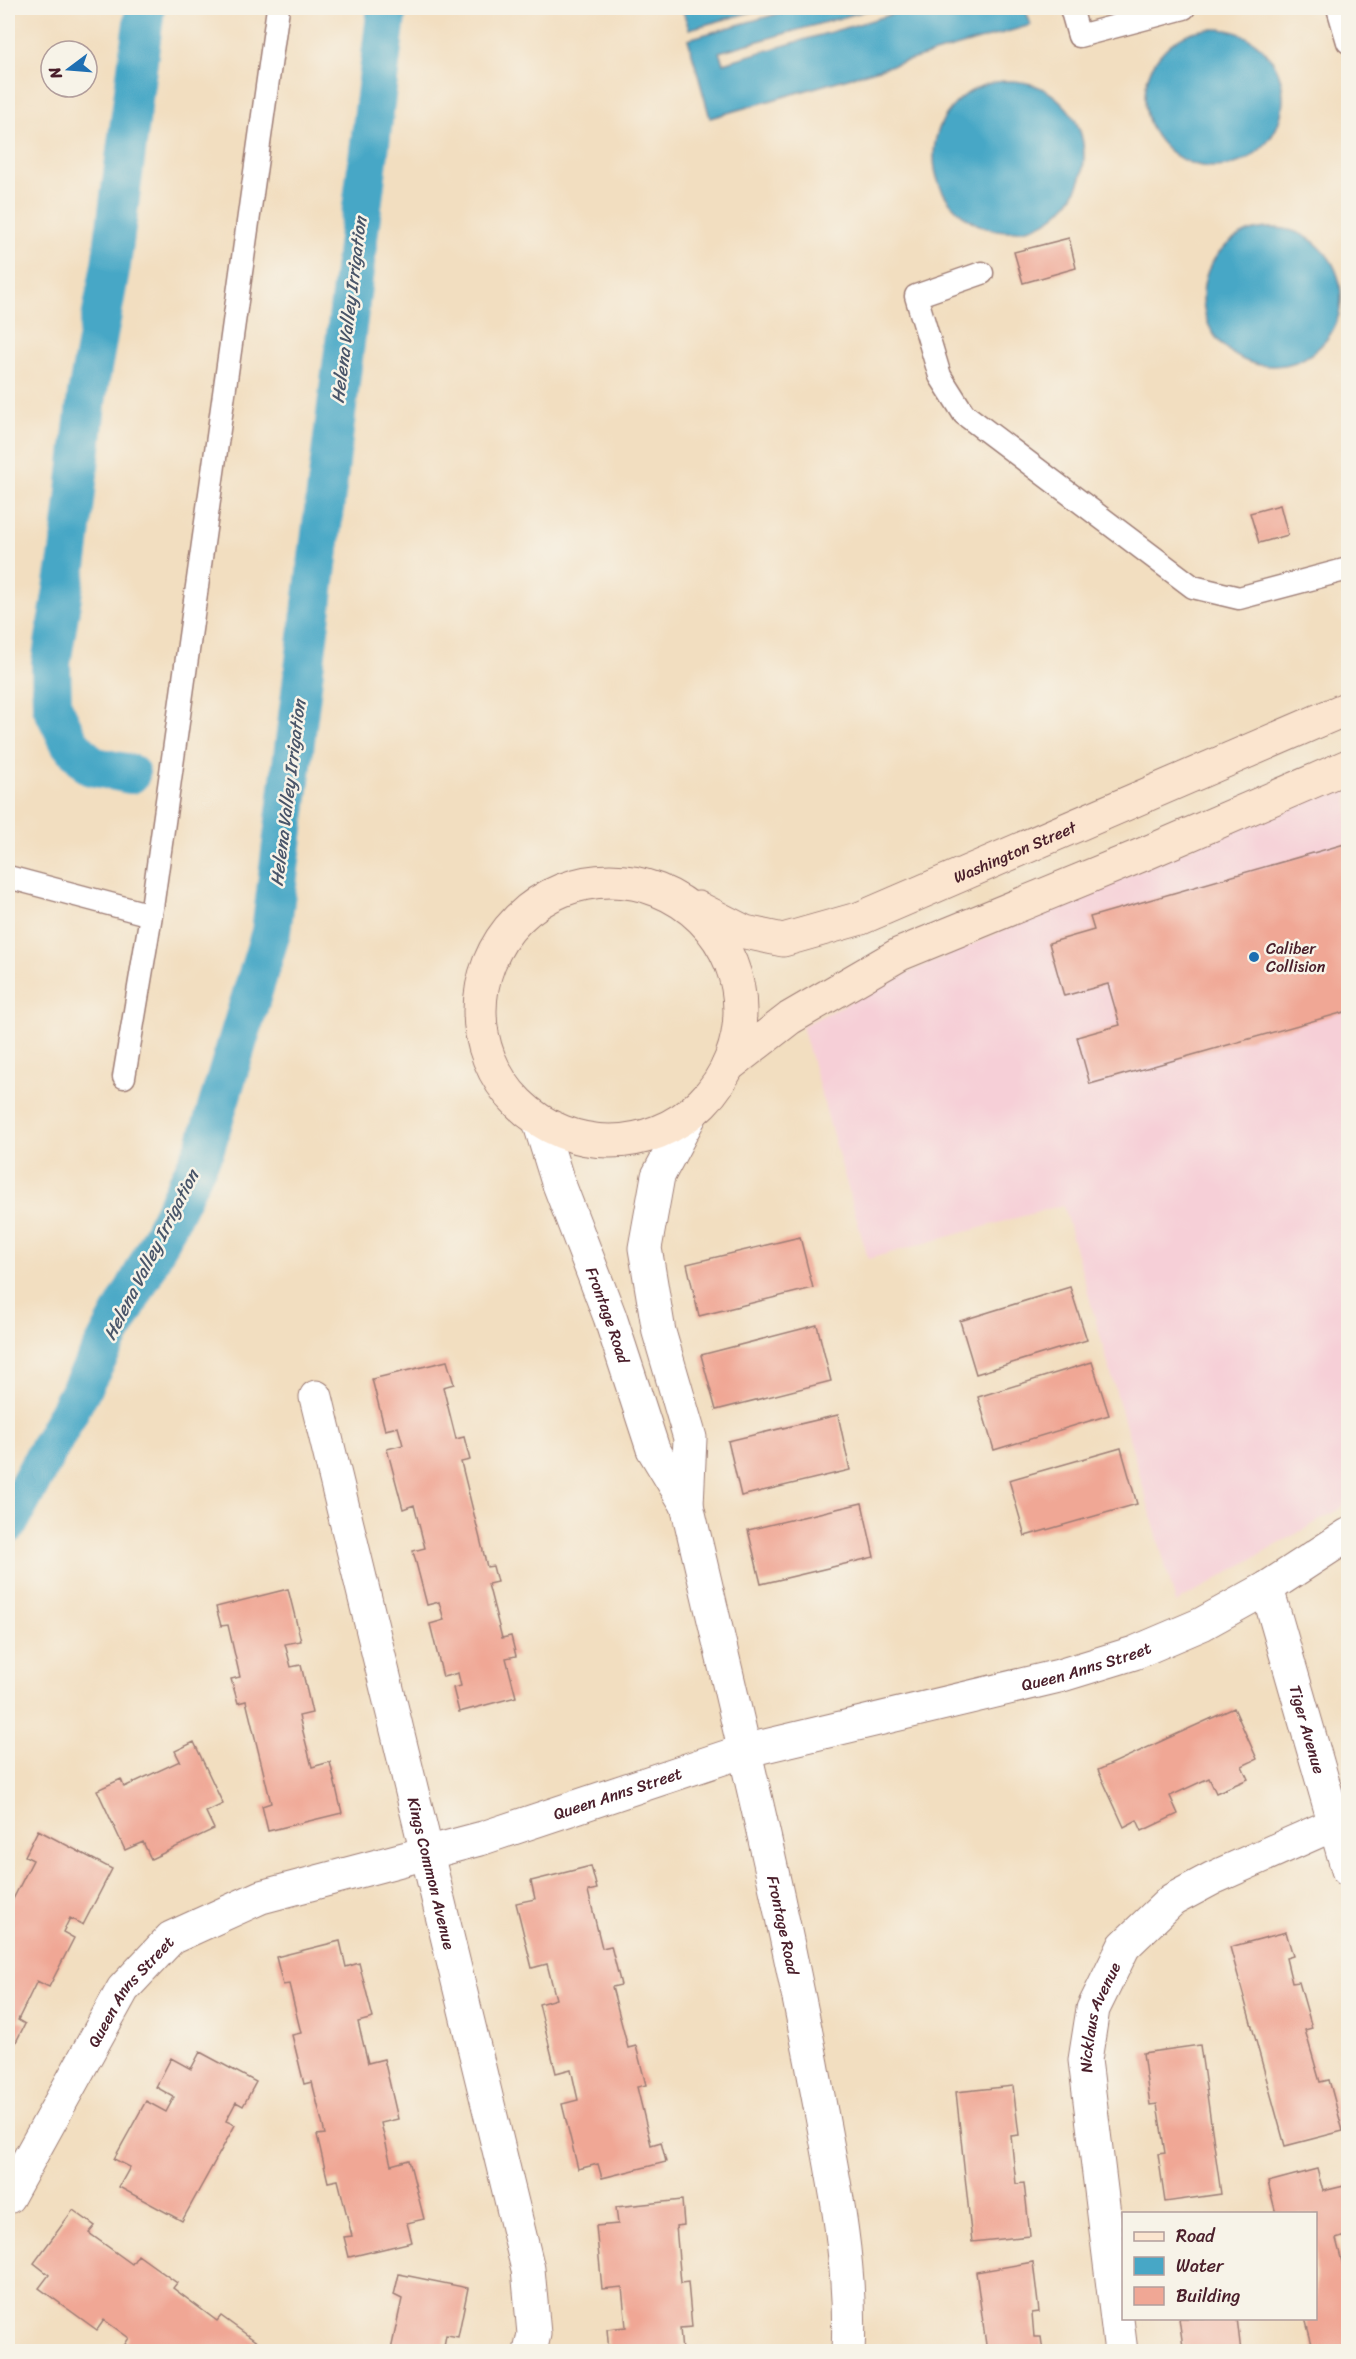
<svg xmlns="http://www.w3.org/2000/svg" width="1356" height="2359" font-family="Sriracha,sans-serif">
  <rect width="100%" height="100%" fill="#f7f3e8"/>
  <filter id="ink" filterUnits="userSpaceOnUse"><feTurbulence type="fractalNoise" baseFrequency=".0167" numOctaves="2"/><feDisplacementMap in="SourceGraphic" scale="12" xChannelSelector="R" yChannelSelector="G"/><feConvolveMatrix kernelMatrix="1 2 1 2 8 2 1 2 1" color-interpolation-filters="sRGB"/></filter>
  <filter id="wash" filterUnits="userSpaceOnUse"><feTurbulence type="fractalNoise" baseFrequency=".008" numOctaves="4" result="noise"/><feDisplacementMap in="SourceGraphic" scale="24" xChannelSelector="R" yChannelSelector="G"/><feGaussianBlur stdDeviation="1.35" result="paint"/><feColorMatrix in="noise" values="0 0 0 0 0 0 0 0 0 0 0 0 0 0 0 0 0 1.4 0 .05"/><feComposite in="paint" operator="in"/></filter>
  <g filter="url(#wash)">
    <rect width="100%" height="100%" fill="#f2dec0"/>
    <!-- built -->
    <path fill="#f6cfd7" d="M1348 778V1504L1176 1603 1063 1205 868 1259 802 1026 914 970Z"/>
    <!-- water -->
    <path fill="#47a7c6" stroke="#486378" stroke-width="1.5" d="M682 8H766L689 29Z
      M798 8H876L719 52 723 63 914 8H1025L1031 25 710 118 688 39Z
      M1145 98a69 69 0 1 1 138 0a69 69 0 1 1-138 0Z
      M934 156a75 75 0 1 1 150 0a75 75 0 1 1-150 0Z
      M1203 297a69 69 0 1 1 138 0a69 69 0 1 1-138 0Z"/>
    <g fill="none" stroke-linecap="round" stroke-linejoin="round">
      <!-- canal -->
      <path stroke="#47a7c6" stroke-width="40" d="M130 774 91 766 70 743 52 706 51 663 69 553 87 395 111 265 145 8
        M8 1524 143 1274 205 1148 271 932 387 8"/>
    </g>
    <g id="blocks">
      <!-- building -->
      <path fill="#f0a795" d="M1069 238 1076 268 1023 283 1014 252Z
        M1280 505 1288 535 1259 543 1250 513Z
        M1348 843V1011L1090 1084 1077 1037 1120 1025 1108 984 1064 996 1049 943 1094 930 1090 917Z
        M800 1237 813 1288 699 1316 687 1264Z
        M1070 1287 1087 1340 976 1374 960 1321Z
        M817 1325 831 1381 716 1410 701 1355Z
        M447 1361 454 1384 443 1387 456 1439 464 1437 470 1460 461 1462 487 1567 493 1566 497 1582 488 1584 502 1638 511 1636 516 1656 506 1658 516 1697 459 1712 453 1688 461 1686 458 1673 443 1677 430 1624 444 1620 439 1602 427 1605 413 1551 425 1548 414 1505 403 1509 387 1449 403 1445 398 1427 385 1430 372 1379Z
        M1092 1362 1109 1415 994 1450 978 1397Z
        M838 1415 850 1470 741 1496 728 1441Z
        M1121 1448 1137 1504 1025 1536 1009 1480Z
        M862 1503 874 1557 761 1584 748 1530Z
        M288 1589 301 1641 285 1644 291 1667 301 1665 312 1713 299 1716 312 1767 330 1762 342 1813 268 1831 262 1806 271 1803 246 1701 238 1703 231 1679 240 1677 228 1625 221 1626 216 1607Z
        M1234 1708 1257 1759 1242 1766 1248 1779 1216 1793 1209 1778 1170 1796 1178 1814 1142 1831 1137 1820 1124 1827 1098 1770Z
        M194 1742 223 1804 206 1812 214 1829 151 1859 143 1842 125 1850 97 1790 121 1779 124 1787 180 1761 175 1751Z
        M38 1830 112 1869 83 1925 70 1918 63 1932 74 1938 49 1987 37 1981 18 2020 25 2024 8 2058V1904L10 1905 33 1860 25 1856Z
        M591 1866 597 1889 588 1891 602 1948 611 1946 621 1985 612 1987 628 2048 636 2046 646 2085 637 2087 651 2145 661 2142 666 2162 602 2178 598 2164 578 2169 562 2104 578 2100 571 2069 556 2073 539 2004 556 1999 547 1964 532 1968 516 1903 535 1899 531 1881Z
        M1286 1932 1293 1956 1286 1958 1292 1983 1299 1982 1312 2028 1305 2030 1320 2082 1329 2080 1343 2131 1285 2146 1230 1947Z
        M340 1941 346 1967 359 1963 373 2018 358 2022 368 2063 384 2059 398 2119 381 2123 391 2165 409 2160 424 2219 407 2223 412 2242 349 2257 344 2237 352 2236 338 2180 328 2182 317 2135 325 2134 312 2082 304 2084 292 2035 301 2033 289 1984 283 1985 276 1957Z
        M1200 2045 1221 2194 1165 2202 1158 2154 1165 2153 1157 2104 1150 2105 1143 2053Z
        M200 2052 256 2082 243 2106 236 2102 226 2121 235 2125 182 2221 119 2187 130 2167 114 2159 146 2101 166 2112 174 2097 156 2087 171 2058 191 2069Z
        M1013 2086 1019 2135 1011 2136 1016 2184 1024 2183 1030 2236 972 2242 956 2092Z
        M1317 2169 1323 2191 1348 2185V2235L1336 2239 1348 2285V2352H1314L1305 2318H1316V2214H1276L1268 2182Z
        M682 2200 684 2225 676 2226 681 2283 688 2282 692 2327 680 2328 682 2352H609L607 2329 626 2327 622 2287 602 2289 596 2226 618 2224 616 2207Z
        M73 2210 95 2226 89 2233 132 2264 138 2255 177 2283 173 2288 217 2321 221 2316 258 2343 252 2352H120L129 2338 104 2320 97 2330 39 2288 49 2275 34 2263Z
        M1033 2262 1039 2312 1032 2313 1034 2337H1041L1043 2352H987L976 2272Z
        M399 2274 468 2288 458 2337 446 2335 443 2352H380L381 2348 391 2350 402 2299 394 2295Z
        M1179 2318H1237L1241 2352H1191V2346L1183 2347Z"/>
    </g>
  </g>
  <g filter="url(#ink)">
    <use href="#blocks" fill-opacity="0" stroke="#9e7e76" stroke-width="1.5"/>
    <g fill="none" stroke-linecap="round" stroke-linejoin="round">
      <!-- lane casing -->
      <g stroke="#9e7e76" stroke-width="25">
        <path id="lane" d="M1071 8 1079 36 1184 8
          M1338 8 1348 42
          M982 273 916 296 940 376 964 414 1193 587 1239 598 1348 569
          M8 877 151 915
          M124 1077 151 915 278 8"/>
      </g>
      <!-- street casing -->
      <g stroke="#9e7e76" stroke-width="35">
        <g id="street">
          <path id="s1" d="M691 1114 658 1176 645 1248 659 1332 690 1438 687 1505C730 1690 776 1876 812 2064 829 2157 853 2256 848 2352"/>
          <path id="s2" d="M539 1121 557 1179 610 1317 653 1449 687 1505"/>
          <path id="s3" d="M316 1397 528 2269 534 2334 530 2352"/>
          <path id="s4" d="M1267 1588 1348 1870"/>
          <path id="s5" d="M8 2197 123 1989 171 1938 261 1897 483 1838 744 1751 1059 1676 1134 1653 1202 1624 1267 1588 1348 1535"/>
          <path id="s6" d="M1121 2352 1085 2060 1093 2009 1124 1946 1172 1900 1213 1878 1348 1818"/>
        </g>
      </g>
      <!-- secondary casing -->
      <g stroke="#9e7e76" stroke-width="35">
        <g id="secondary">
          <circle cx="610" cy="1011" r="130"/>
          <path id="s7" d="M698 908 745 932 783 940 861 918 1348 708"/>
          <path d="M728 1066 790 1018 900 954 1144 854 1348 766"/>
        </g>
      </g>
      <!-- lane -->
      <use href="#lane" stroke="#fff" stroke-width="22"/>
      <!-- street -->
      <use href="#street" stroke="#fff" stroke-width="33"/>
      <!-- secondary -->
      <use href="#secondary" stroke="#fbe5cf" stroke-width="33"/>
    </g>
  </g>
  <!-- markers -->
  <circle fill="#1f6fb2" stroke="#f7f3e8" stroke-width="2" cx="1254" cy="957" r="6"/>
  <g text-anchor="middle" stroke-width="5" stroke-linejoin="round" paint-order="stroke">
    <!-- street labels -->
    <g font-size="16" fill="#4a1f2b" stroke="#f7f3e8">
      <text dy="6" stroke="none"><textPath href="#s7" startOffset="340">Washington Street</textPath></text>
      <text dy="6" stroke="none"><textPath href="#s2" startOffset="206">Frontage Road</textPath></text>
      <text dy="6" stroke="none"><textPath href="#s5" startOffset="1264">Queen Anns Street</textPath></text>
      <text dy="6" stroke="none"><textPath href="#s4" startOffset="147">Tiger Avenue</textPath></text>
      <text dy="6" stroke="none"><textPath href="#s5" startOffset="778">Queen Anns Street</textPath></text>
      <text dy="6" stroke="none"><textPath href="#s3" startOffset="490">Kings Common Avenue</textPath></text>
      <text dy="6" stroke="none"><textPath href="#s1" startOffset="837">Frontage Road</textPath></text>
      <text dy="6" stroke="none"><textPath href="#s5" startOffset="240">Queen Anns Street</textPath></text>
      <text dy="6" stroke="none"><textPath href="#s6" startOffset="339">Nicklaus Avenue</textPath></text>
    </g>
    <!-- poi labels -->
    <g font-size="16" fill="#4a1f2b" stroke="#f7f3e8" text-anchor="start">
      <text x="1266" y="954">Caliber<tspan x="1266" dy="18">Collision</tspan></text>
    </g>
    <!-- water labels -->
    <g font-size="18" font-style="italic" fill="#495569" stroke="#f7f3e8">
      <text transform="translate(349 310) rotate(-83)" y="6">Helena Valley Irrigation</text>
      <text transform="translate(288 793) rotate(-83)" y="6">Helena Valley Irrigation</text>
      <text transform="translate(151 1255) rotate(-63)" y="6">Helena Valley Irrigation</text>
    </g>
  </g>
  <!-- margin -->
  <rect width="1356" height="2359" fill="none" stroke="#f7f3e8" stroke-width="30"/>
  <!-- legend -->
  <rect x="1122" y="2212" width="195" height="108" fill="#f7f3e8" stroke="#b29e9c" stroke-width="1.5"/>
  <rect x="1134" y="2232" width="30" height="9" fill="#fbe5cf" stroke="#b29e9c" stroke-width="1.5"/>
  <text x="1176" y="2242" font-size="18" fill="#4a1f2b">Road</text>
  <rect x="1134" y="2257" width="30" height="18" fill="#47a7c6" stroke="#b29e9c" stroke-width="1.5"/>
  <text x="1176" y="2272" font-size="18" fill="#4a1f2b">Water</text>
  <rect x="1134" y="2287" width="30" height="18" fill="#f0a795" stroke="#b29e9c" stroke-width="1.5"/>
  <text x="1176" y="2302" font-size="18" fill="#4a1f2b">Building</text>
  <!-- north arrow -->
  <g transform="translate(69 69) rotate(254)"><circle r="28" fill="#f7f3e8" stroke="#b29e9c" stroke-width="1.5"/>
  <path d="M0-4.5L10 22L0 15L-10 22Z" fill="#1f6fb2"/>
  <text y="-9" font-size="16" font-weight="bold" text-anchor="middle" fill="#4a1f2b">N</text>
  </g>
</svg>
